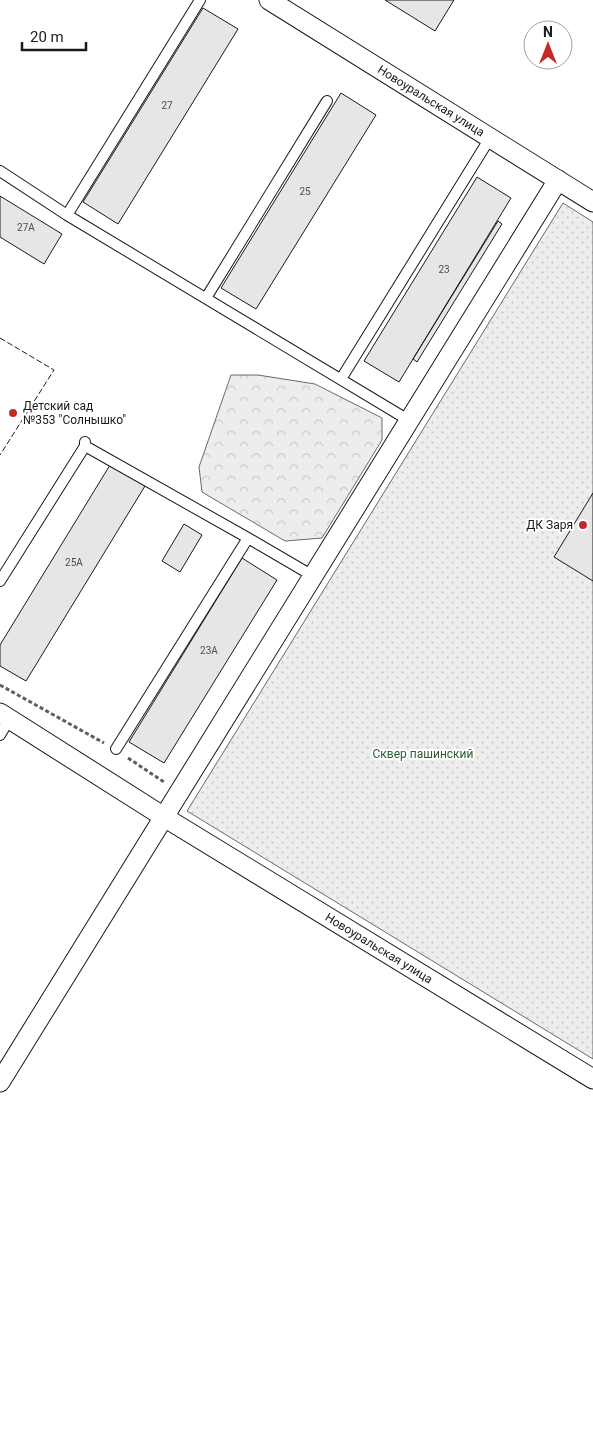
<svg xmlns="http://www.w3.org/2000/svg" width="593" height="1434" font-family="Roboto,sans-serif">
  <defs>
    <pattern id="forest-crowns" width="20" height="18" patternUnits="userSpaceOnUse" patternTransform="scale(1.25)"><rect width="20" height="18" fill="#ededed"/><path d="M2 6a3 3 0 1 1 6 0M12 15a3 3 0 1 1 6 0" fill="none" stroke="#cbcbcb"/></pattern>
    <pattern id="park-dots" width="8" height="8" patternUnits="userSpaceOnUse" patternTransform="scale(1.25)"><rect width="8" height="8" fill="#ededed"/><path d="M2 2h.1M6 6h.1" fill="none" stroke="#cbcbcb" stroke-width="1.8" stroke-linecap="round"/></pattern>
  </defs>
  <rect width="100%" height="100%" fill="#fff"/>
  <!-- forest -->
  <path fill="url(#forest-crowns)" stroke="#6a6a6a" d="M231 375H258L315 384 382 418V440L322 538 285 541 202 492 199 467Z"/>
  <!-- park -->
  <path fill="url(#park-dots)" stroke="#6a6a6a" d="M563 203 593 222V1059L187 811Z"/>
  <!-- building -->
  <path fill="#e6e6e6" stroke="#1a1a1a" d="M385 0H454L435 31Z
    M203 8 238 29 118 224 83 202Z
    M341 93 376 115 256 309 221 288Z
    M477 177 511 198 399 382 364 361Z
    M0 196 62 234 44 264 0 237Z
    M498 221 502 224 417 362 413 359Z
    M110 465 145 486 26 681 0 666V645Z
    M593 493V581L554 557Z
    M184 524 202 535 180 572 162 561Z
    M242 558 277 580 164 763 129 742Z"/>
  <g fill="none" stroke-linecap="round" stroke-linejoin="round">
    <!-- service casing -->
    <g stroke="#1a1a1a" stroke-width="12">
      <path id="service" d="M0 171 67 215 410 421
        M67 215 200 0
        M206 298 327 101
        M341 379 490 138
        M85 442V446L248 538 313 576
        M0 581 85 446
        M0 735 10 718
        M116 749 248 538"/>
    </g>
    <!-- minor casing -->
    <g stroke="#1a1a1a" stroke-width="21">
      <g id="minor">
        <path id="s1" d="M269 0 593 202"/>
        <path id="s2" d="M0 713 164 817 593 1079"/>
        <path d="M0 1082 558 180"/>
      </g>
    </g>
    <!-- path -->
    <path stroke="#5f5f5f" stroke-width="3" stroke-dasharray="4 2.5" stroke-linecap="butt" d="M0 685 104 743
      M128 758 164 782"/>
    <!-- service -->
    <use href="#service" stroke="#fff" stroke-width="10"/>
    <!-- minor -->
    <use href="#minor" stroke="#fff" stroke-width="19"/>
    <!-- fence -->
    <path stroke="#1a1a1a" stroke-width="1" stroke-dasharray="6 2.5" stroke-linecap="butt" d="M0 338 54 370 0 455"/>
  </g>
  <!-- markers -->
  <g fill="#c62828" stroke="#fff" stroke-width="2">
    <circle cx="13" cy="413" r="5"/>
    <circle cx="583" cy="525" r="5"/>
  </g>
  <g text-anchor="middle" stroke-width="4" stroke-linejoin="round" paint-order="stroke">
    <!-- number labels -->
    <g font-size="10" fill="#4d4d4d">
      <text x="167" y="109">27</text>
      <text x="305" y="195">25</text>
      <text x="26" y="231">27А</text>
      <text x="444" y="273">23</text>
      <text x="74" y="566">25А</text>
      <text x="209" y="654">23А</text>
    </g>
    <!-- street labels -->
    <g font-size="12" fill="#1a1a1a" stroke="#fff">
      <text dy="4" stroke="none"><textPath href="#s1" startOffset="191">Новоуральская улица</textPath></text>
      <text dy="4" stroke="none"><textPath href="#s2" startOffset="446">Новоуральская улица</textPath></text>
    </g>
    <!-- poi labels -->
    <g font-size="12" fill="#1a1a1a" stroke="#fff" text-anchor="start">
      <text x="23" y="410">Детский сад<tspan x="23" dy="14">№353 "Солнышко"</tspan></text>
      <text x="573" y="529" text-anchor="end">ДК Заря</text>
    </g>
    <!-- park labels -->
    <g font-size="12" fill="#2b5a34" stroke="#fff">
      <text x="423" y="758">Сквер пашинский</text>
    </g>
  </g>
  <!-- north arrow -->
  <g transform="translate(548 45)"><circle r="24" fill="#ffffff" stroke="#a3a3a3"/>
  <path d="M0-4L9 19L0 12L-9 19Z" fill="#c62828"/>
  <text y="-8" font-size="14" font-weight="bold" text-anchor="middle" fill="#1a1a1a">N</text>
  </g>
  <!-- scale -->
  <path d="M22 42v8h64v-8" fill="none" stroke="#1a1a1a" stroke-width="2.5"/>
  <text x="30" y="42" font-size="15" fill="#1a1a1a" stroke="#ffffff" stroke-width="4" paint-order="stroke">20 m</text>
</svg>
